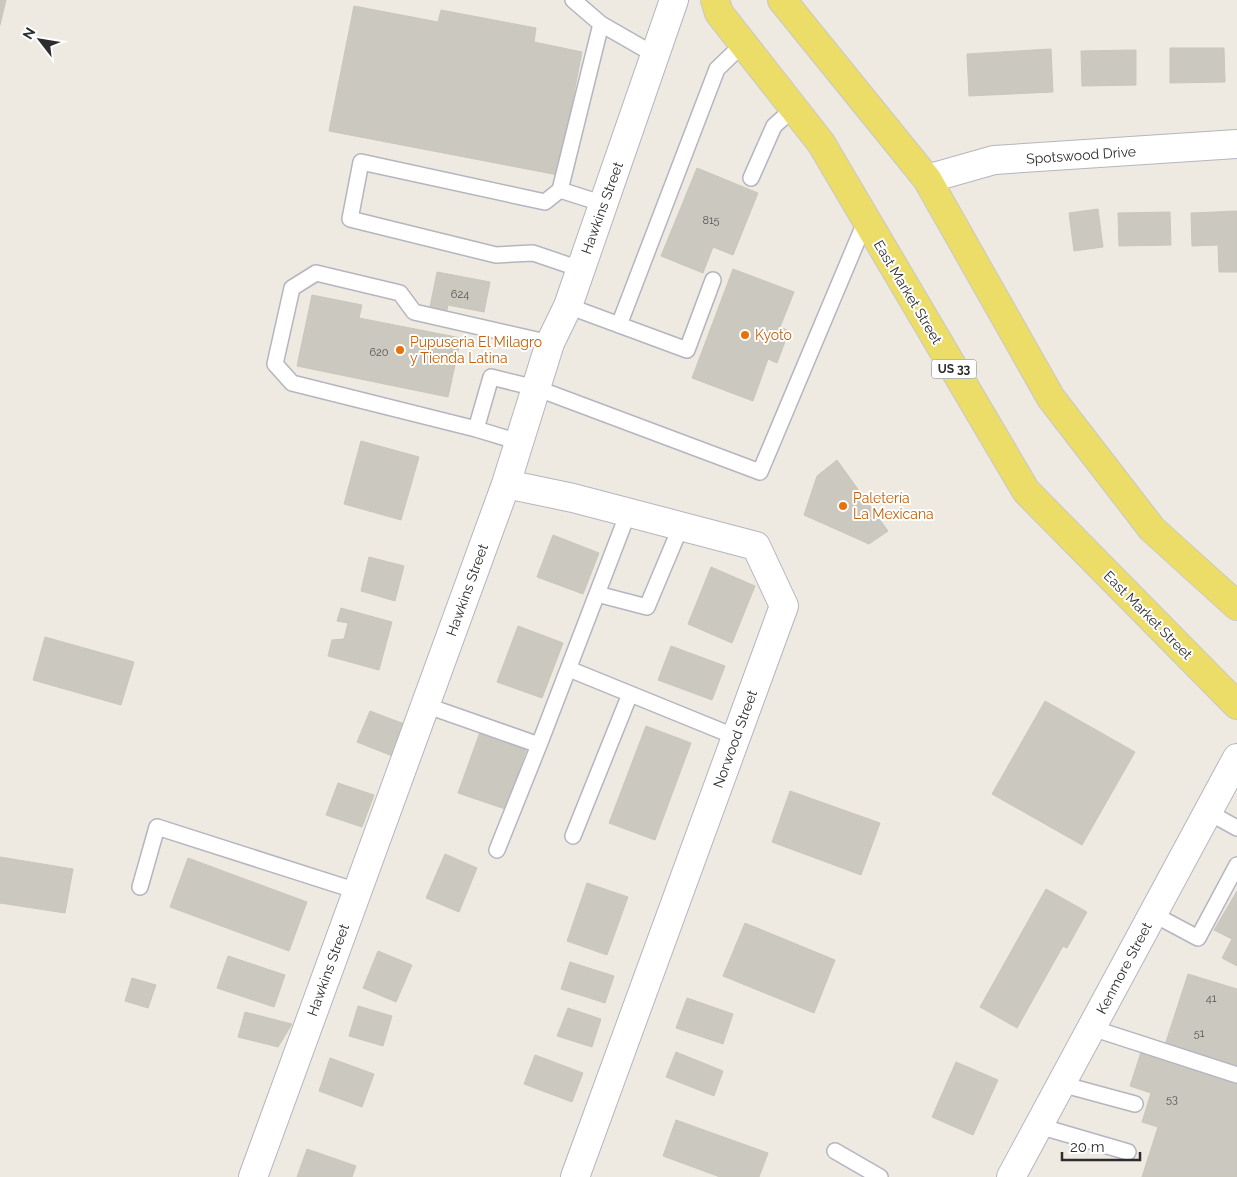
<svg xmlns="http://www.w3.org/2000/svg" width="1237" height="1177" font-family="Raleway,sans-serif">
  <rect width="100%" height="100%" fill="#eeeae1"/>
  <!-- building -->
  <path fill="#cac8bf" stroke="#cac6ba" d="M0 0H6L0 25Z
    M354 6 438 22 441 10 536 28 534 42 582 52 558 175 329 131Z
    M1170 48H1224L1225 82 1170 83Z
    M1051 49 1053 92 969 96 967 54Z
    M1136 50V85L1082 86 1081 51Z
    M697 168 758 193 733 255 713 247 703 273 661 256Z
    M1098 209 1103 247 1074 251 1069 213Z
    M1237 211V272H1219L1218 245 1192 246 1191 213Z
    M1170 212 1171 245 1119 246 1118 213Z
    M733 269 794 292 780 327 789 331 777 363 768 359 753 401 692 378Z
    M437 272 490 282 484 312 448 305 447 310 430 307Z
    M312 295 362 305 359 318 461 338 448 397 297 366Z
    M361 441 419 457 401 520 344 504Z
    M837 460 888 531 869 544 804 515 817 476Z
    M553 535 599 553 583 594 537 577Z
    M369 557 404 566 395 601 361 591Z
    M711 567 755 586 732 643 688 624Z
    M341 608 392 622 379 670 328 656 332 640 344 639 348 623 337 621Z
    M518 626 563 643 542 698 497 682Z
    M45 637 134 662 121 705 33 680Z
    M671 646 725 666 712 700 658 680Z
    M1045 701 1135 752 1082 845 992 794Z
    M370 711 407 725 395 757 357 742Z
    M646 726 691 743 655 840 609 823Z
    M480 732 527 748 505 809 458 793Z
    M338 783 374 795 362 827 326 815Z
    M790 791 880 823 861 875 772 842Z
    M445 854 477 868 459 912 426 898Z
    M0 857 73 869 65 913 0 903Z
    M188 858 307 902 289 951 170 907Z
    M587 883 628 897 607 955 567 941Z
    M1046 889 1087 912 1067 948 1063 946 1017 1028 980 1007Z
    M1237 891V966L1222 958 1232 939 1214 930Z
    M745 923 835 960 814 1013 723 976Z
    M378 951 412 965 396 1002 363 988Z
    M228 956 285 975 274 1007 217 988Z
    M570 962 614 976 605 1003 561 989Z
    M1188 974 1237 989V1068L1165 1045Z
    M132 978 156 985 148 1008 125 1001Z
    M687 998 733 1014 723 1044 676 1028Z
    M358 1006 392 1016 383 1046 349 1036Z
    M568 1008 601 1019 592 1047 557 1036Z
    M245 1012 292 1024 278 1047 238 1037Z
    M676 1052 723 1071 714 1096 666 1077Z
    M1141 1052 1237 1083V1177H1142L1158 1127 1142 1122 1151 1093 1130 1086Z
    M535 1055 583 1073 572 1102 524 1084Z
    M330 1058 374 1074 362 1107 319 1091Z
    M956 1062 998 1080 973 1135 932 1117Z
    M676 1120 768 1153 759 1177H720L663 1156Z
    M307 1149 356 1166 352 1177H297Z"/>
  <g fill="none" stroke-linecap="round" stroke-linejoin="round">
    <!-- lane casing -->
    <g stroke="#b4b5c0" stroke-width="18">
      <path id="lane" d="M573 0 601 24 655 55
        M601 24 560 190 604 204
        M751 178 774 126 794 108
        M560 190 545 202 361 162 350 219 496 255 533 253 580 269
        M568 306 687 350 713 280
        M619 325 717 69 743 44
        M550 343 414 312 400 293 316 273 292 288 275 364 292 383 476 429 491 377 536 388 760 472 866 220
        M476 429 519 442
        M597 594 647 607 681 526
        M569 669 736 737
        M425 705 539 745 497 850
        M539 745 628 513
        M1208 812 1237 828
        M573 836 630 694
        M140 887 157 827 357 891
        M1153 914 1198 938 1237 865
        M1092 1028 1237 1075
        M1061 1084 1135 1104
        M1039 1126 1128 1152
        M835 1151 880 1177"/>
    </g>
    <!-- street casing -->
    <g stroke="#b4b5c0" stroke-width="30">
      <path id="street" d="M927 179 994 160 1237 144
        M506 484 573 498 756 546 784 606 575 1177
        M253 1177 506 484 550 343 568 306 674 0
        M1011 1177 1237 758"/>
    </g>
    <!-- primary casing -->
    <g stroke="#c8c8c8" stroke-width="30">
      <path id="primary" d="M715 0 719 13 821 143 1026 491 1237 705
        M782 0 927 179 1051 398 1152 529 1237 606"/>
    </g>
    <!-- lane -->
    <use href="#lane" stroke="#fff" stroke-width="15"/>
    <!-- street -->
    <use href="#street" stroke="#fff" stroke-width="28"/>
    <!-- primary -->
    <use href="#primary" stroke="#ecdc68" stroke-width="28"/>
  </g>
  <!-- markers -->
  <g fill="#e8710a" stroke="#fff" stroke-width="2">
    <circle cx="745" cy="335" r="5"/>
    <circle cx="400" cy="350" r="5"/>
    <circle cx="843" cy="506" r="5"/>
  </g>
  <g text-anchor="middle" stroke-width="4" stroke-linejoin="round" paint-order="stroke">
    <!-- number labels -->
    <g font-size="11" fill="#545452">
      <text x="711" y="224">815</text>
      <text x="460" y="298">624</text>
      <text x="379" y="356">620</text>
      <text x="1211" y="1002">41</text>
      <text x="1199" y="1037">51</text>
      <text x="1172" y="1103">53</text>
    </g>
    <!-- shield labels -->
    <rect fill="#fff" stroke="#6c6c6c" stroke-width="1" x="931.5" y="359.5" width="45" height="19" rx="4"/>
    <g font-size="12" font-weight="bold" fill="#2d2d2d">
      <text x="954" y="373">US 33</text>
    </g>
    <!-- street labels -->
    <g font-size="14" fill="#2d2d2d" stroke="#fff">
      <text transform="translate(1081 155) rotate(-4)" y="5">Spotswood Drive</text>
      <text transform="translate(602 208) rotate(-70)" y="5">Hawkins Street</text>
      <text transform="translate(908 292) rotate(59)" y="5">East Market Street</text>
      <text transform="translate(467 590) rotate(-70)" y="5">Hawkins Street</text>
      <text transform="translate(1148 615) rotate(45)" y="5">East Market Street</text>
      <text transform="translate(735 739) rotate(-70)" y="5">Norwood Street</text>
      <text transform="translate(1124 968) rotate(-62)" y="5">Kenmore Street</text>
      <text transform="translate(328 970) rotate(-70)" y="5">Hawkins Street</text>
    </g>
    <!-- food labels -->
    <g font-size="14" fill="#c56008" stroke="#fff" text-anchor="start">
      <text x="755" y="340">Kyoto</text>
      <text x="410" y="347">Pupuseria El Milagro<tspan x="410" dy="16">y Tienda Latina</tspan></text>
      <text x="853" y="503">Paletería<tspan x="853" dy="16">La Mexicana</tspan></text>
    </g>
  </g>
  <!-- north arrow -->
  <g transform="translate(40 40) rotate(301)" stroke="#ffffff" stroke-width="4" paint-order="stroke">
  <path d="M0-4L9 19L0 12L-9 19Z" fill="#2d2d2d"/>
  <text y="-8" font-size="14" font-weight="bold" text-anchor="middle" fill="#2d2d2d">N</text>
  </g>
  <!-- scale -->
  <path d="M1062 1152v8h78v-8" fill="none" stroke="#2d2d2d" stroke-width="2.5"/>
  <text x="1070" y="1152" font-size="15" fill="#2d2d2d" stroke="#ffffff" stroke-width="4" paint-order="stroke">20 m</text>
</svg>
